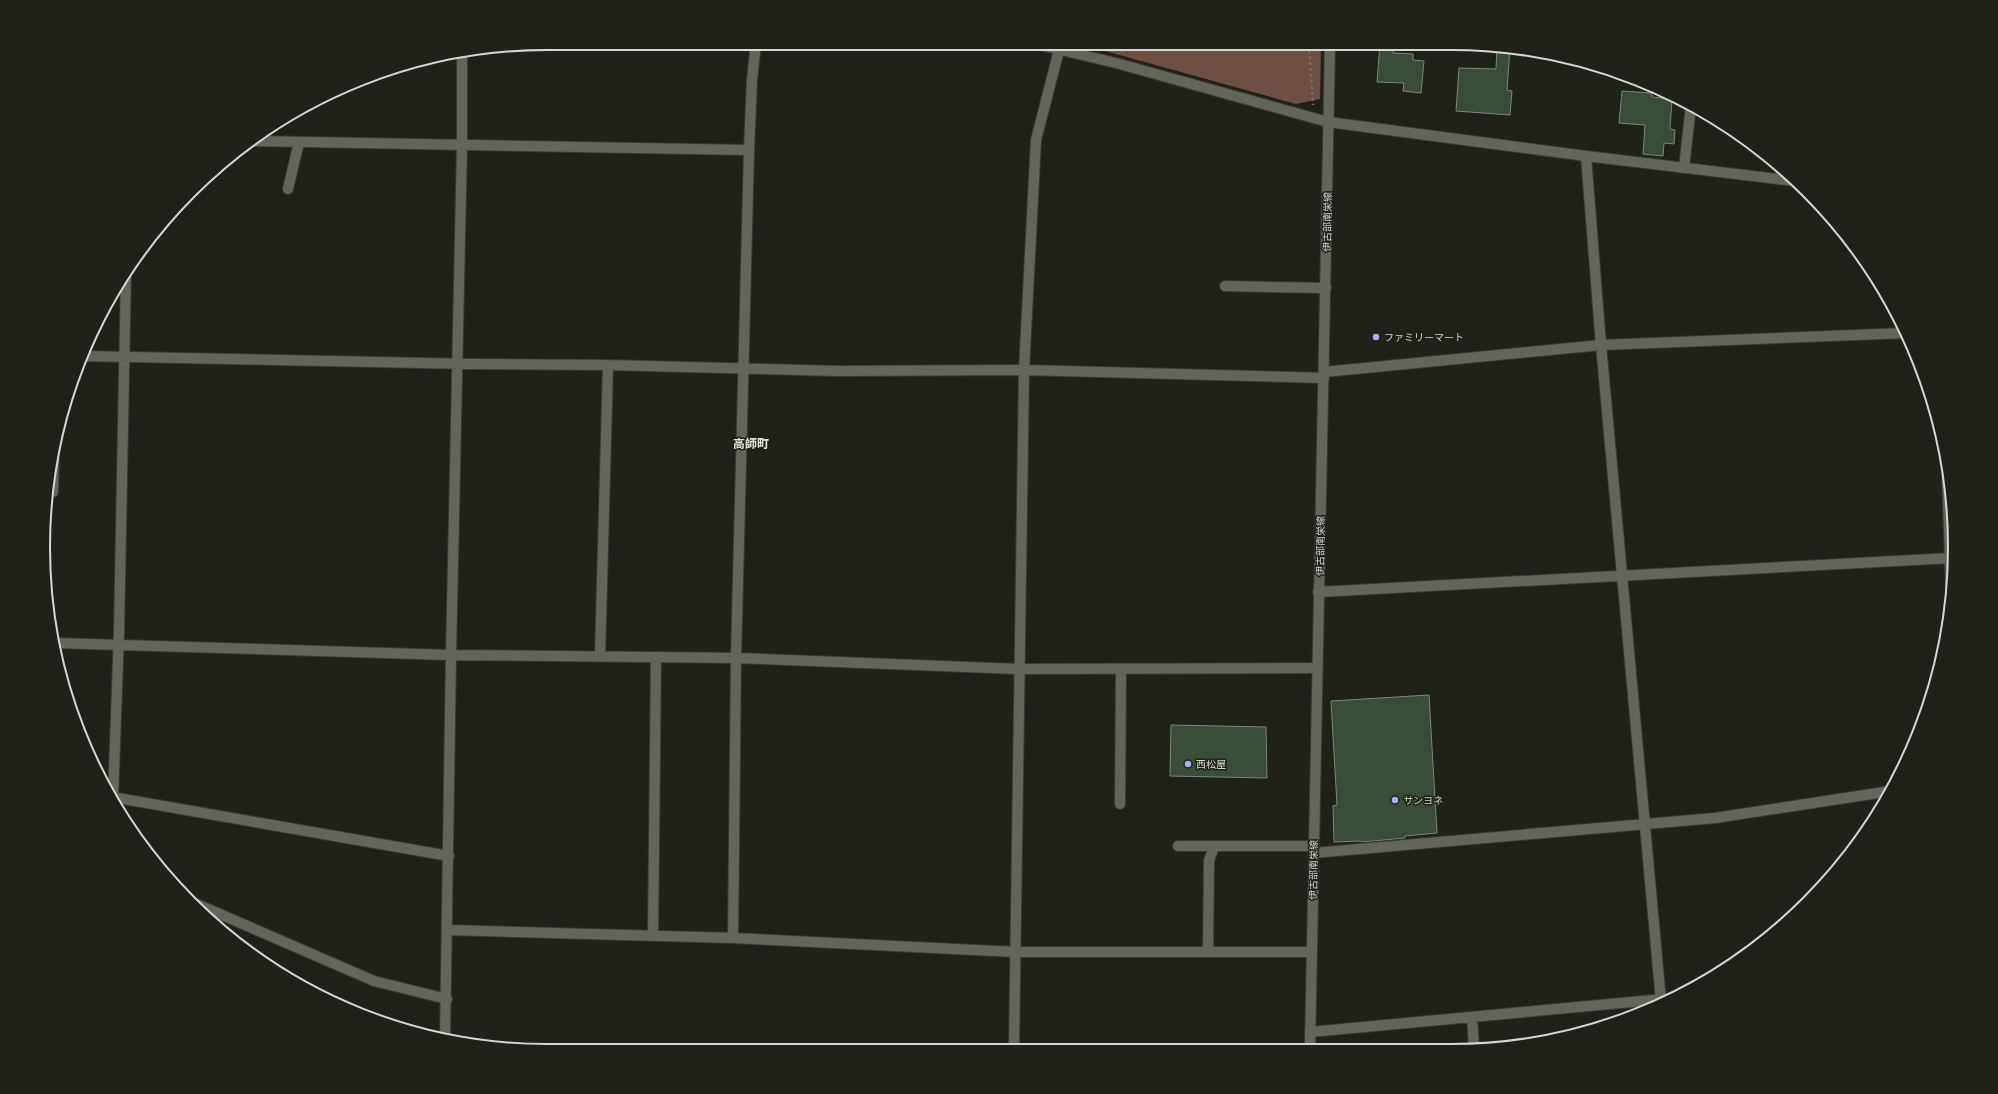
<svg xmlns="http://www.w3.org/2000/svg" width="1998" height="1094" font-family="'Times New Roman','Noto Sans JP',serif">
  <rect width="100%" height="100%" fill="#202118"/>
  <!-- forest -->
  <path fill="#6d5043" d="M1080 44H1321L1320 99 1296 104Z"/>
  <!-- building -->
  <path fill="#384c37" stroke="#7e867e" d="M1380 44H1393V53L1413 54V60L1424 61 1421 93 1403 91 1404 83 1377 82Z
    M1497 46 1510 48 1507 90 1512 91 1510 115 1456 111 1459 68 1496 69Z
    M1622 91 1652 93V97L1672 99 1670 129 1675 130 1674 144 1664 143 1663 156 1643 154 1645 125 1619 123Z
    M1429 695 1437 833 1405 836V838L1362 842 1360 841 1334 842 1333 806 1337 805 1331 701Z
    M1171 725 1266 727 1267 778 1170 776Z"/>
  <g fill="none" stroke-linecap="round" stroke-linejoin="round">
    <!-- minor casing -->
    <g stroke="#3b3c35" stroke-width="12">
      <path id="minor" d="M250 141 749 150
        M1586 156 1601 345 1661 1001
        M1684 168 1691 105
        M288 189 299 142
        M1225 286 1326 288
        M81 356 472 364 608 365 837 371 1024 370 1324 378
        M1324 372 1601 345 1906 333
        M1947 473 1951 591
        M48 492H53L54 452
        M1318 592 1952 558
        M54 643 451 655 736 658 1019 669 1317 668
        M600 656 608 365
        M112 797 449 856
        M113 799 119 633 126 271
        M1120 804 1121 669
        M1178 846H1314
        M1313 853 1715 818 1891 791
        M192 902 374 981 447 999
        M448 930 733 938 1016 952H1312
        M653 936 656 657
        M733 938 736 658 749 150 752 80 756 43
        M1208 952 1209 861 1214 846
        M1472 1017 1474 1047
        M1310 1032 1664 999
        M445 1039 451 655 462 145V51
        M1014 1048 1024 370 1036 140 1059 50"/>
    </g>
    <!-- tertiary casing -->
    <g stroke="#3b3c35" stroke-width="12">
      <path id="tertiary" d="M1036 44 1116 63 1328 122 1586 156 1795 181"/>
    </g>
    <!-- secondary casing -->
    <g stroke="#3b3c35" stroke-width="12">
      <path id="secondary" d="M1310 1047 1330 44"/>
    </g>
    <!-- path -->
    <path stroke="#6e6f67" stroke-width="2.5" stroke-dasharray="3 3" stroke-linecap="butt" d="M1309 44 1313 105
      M1122 52 1126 44"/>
    <!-- minor -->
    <use href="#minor" stroke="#64655a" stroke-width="10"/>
    <!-- tertiary -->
    <use href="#tertiary" stroke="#64655a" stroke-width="10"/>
    <!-- secondary -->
    <use href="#secondary" stroke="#64655a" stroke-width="10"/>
  </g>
  <!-- markers -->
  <g fill="#a4b2fc" stroke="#202118" stroke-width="1.5">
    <circle cx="1376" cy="337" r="4"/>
    <circle cx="1188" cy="764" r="4"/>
    <circle cx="1395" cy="800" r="4"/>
  </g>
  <g text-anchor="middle" stroke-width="3" stroke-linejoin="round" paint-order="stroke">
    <!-- street labels -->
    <g font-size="10" fill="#d6d7d1" stroke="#202118">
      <text transform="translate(1327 222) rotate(-89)" y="4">伊古部南栄線</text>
      <text transform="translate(1320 546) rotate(-89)" y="4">伊古部南栄線</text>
      <text transform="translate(1313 870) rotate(-89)" y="4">伊古部南栄線</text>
    </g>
    <!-- poi labels -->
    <g font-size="10" fill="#d6d7d1" stroke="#202118" text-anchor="start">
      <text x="1384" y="341">ファミリーマート</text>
      <text x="1196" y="768">西松屋</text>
      <text x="1403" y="804">サンヨネ</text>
    </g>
    <!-- quarter labels -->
    <g font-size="12" font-weight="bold" fill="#e3e4d9" stroke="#202118">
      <text x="751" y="448">高師町</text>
    </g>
  </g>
  <!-- crop -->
  <path d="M0 0H1998V1094H0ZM547 50H1451A497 497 0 0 1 1948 547V547A497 497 0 0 1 1451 1044H547A497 497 0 0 1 50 547V547A497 497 0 0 1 547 50Z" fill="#202118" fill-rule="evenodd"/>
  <path fill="none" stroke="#d6d7d1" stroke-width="2" d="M547 50H1451A497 497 0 0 1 1948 547V547A497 497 0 0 1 1451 1044H547A497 497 0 0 1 50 547V547A497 497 0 0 1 547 50Z"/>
</svg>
